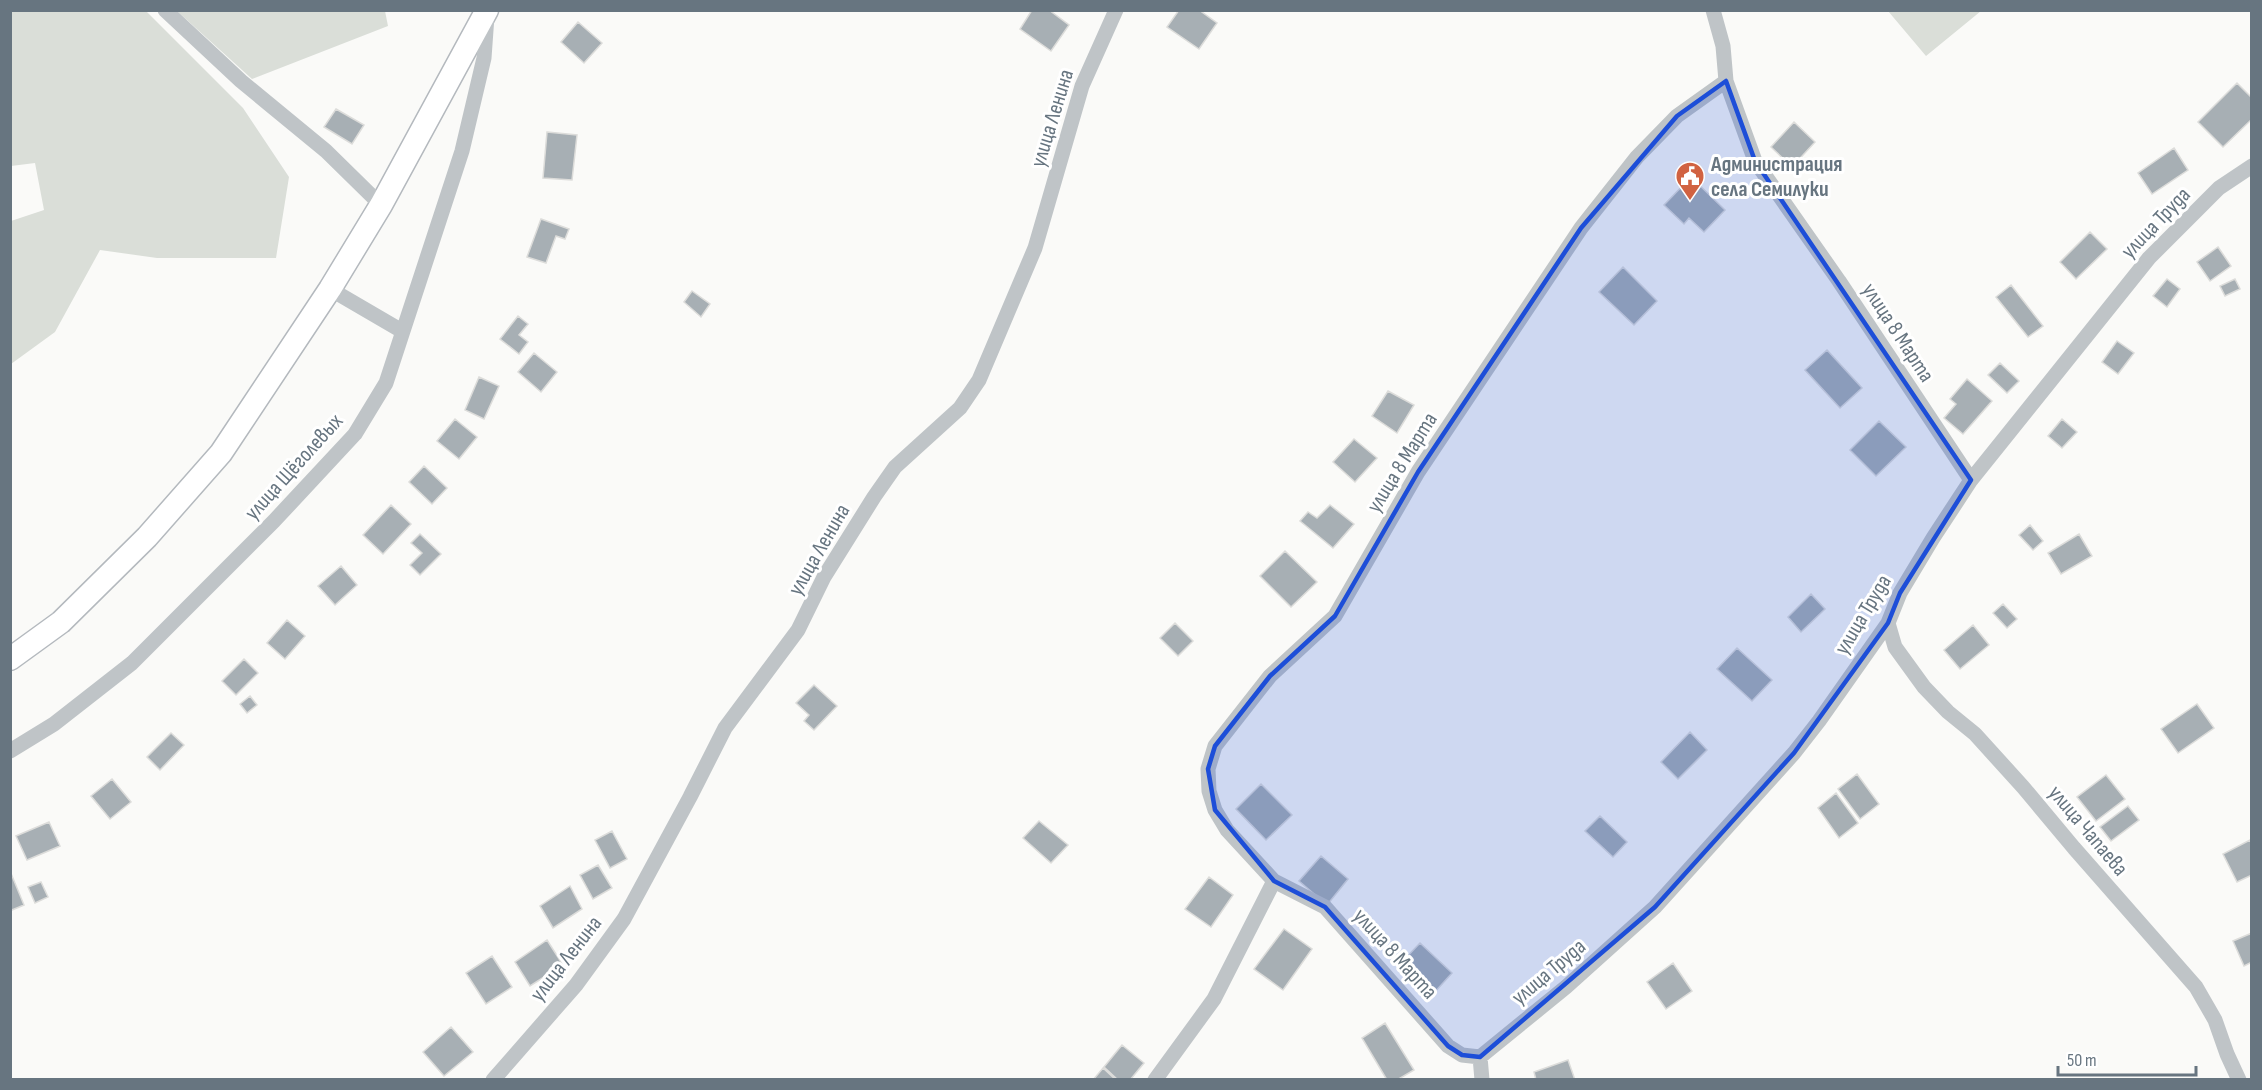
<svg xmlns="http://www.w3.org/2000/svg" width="2262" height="1090" font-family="'Sofia Sans Condensed',sans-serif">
  <rect width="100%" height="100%" fill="#fafaf8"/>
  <!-- green -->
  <path fill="#daded8" d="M11 10 146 11 243 108 289 177 276 258H157L100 250 55 332 11 364V221L44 210 35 163 11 166Z
    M177 11H385L388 26 252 79Z
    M1888 11H1981L1926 56Z"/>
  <!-- building -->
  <path fill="#a7afb4" stroke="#dcdcda" stroke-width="1.5" d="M1032 10H1049L1069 25 1051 51 1020 29Z
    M1179 10H1199L1217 23 1199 49 1167 27Z
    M578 22 602 43 584 63 561 42Z
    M2237 83 2252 98V119L2223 147 2198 122Z
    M336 109 364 125 352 144 324 127Z
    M1794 122 1815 142 1792 167 1771 147Z
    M547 132 577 135 572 180 543 178Z
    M2174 148 2188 170 2152 194 2138 173Z
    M1691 177 1725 210 1704 232 1689 218 1684 224 1664 205Z
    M541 219 569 229 565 239 556 236 546 263 527 257Z
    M2090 232 2107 249 2076 279 2060 262Z
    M2218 247 2231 266 2210 281 2197 262Z
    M1623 267 1657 301 1634 325 1599 292Z
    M2167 279 2180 289 2167 307 2153 296Z
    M2235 279 2240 289 2225 296 2220 286Z
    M2011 285 2043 326 2028 337 1996 297Z
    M692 291 710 304 701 317 684 302Z
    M518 316 528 324 519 335 528 342 519 354 500 339Z
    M2117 341 2134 353 2118 374 2102 362Z
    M1827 350 1862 388 1840 408 1805 370Z
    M534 353 557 372 541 392 518 372Z
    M2000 363 2019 381 2007 393 1988 375Z
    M479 377 499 386 484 419 465 410Z
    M1967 379 1992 401 1963 434 1944 418 1956 404 1950 399Z
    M1388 391 1414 405 1397 433 1372 416Z
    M455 419 477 437 459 459 437 441Z
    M2062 419 2077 432 2062 448 2048 436Z
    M1879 421 1906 447 1876 476 1850 450Z
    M1354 439 1377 458 1355 482 1333 462Z
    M424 466 447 488 432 504 409 482Z
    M391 505 411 524 383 554 363 535Z
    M1330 505 1354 524 1333 548 1300 521 1308 512 1317 518Z
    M2030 525 2043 541 2033 550 2019 535Z
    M420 534 441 554 420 575 410 565 422 553 411 543Z
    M2079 534 2092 556 2061 574 2048 553Z
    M1285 551 1317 582 1291 607 1260 576Z
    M341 566 357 585 335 605 318 586Z
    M1811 594 1825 609 1801 632 1788 617Z
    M2003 604 2017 619 2007 628 1993 613Z
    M287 620 305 636 285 659 267 643Z
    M1175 623 1193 641 1178 656 1160 638Z
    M1973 625 1989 645 1960 669 1944 650Z
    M1737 648 1772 680 1752 701 1717 669Z
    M244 659 258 673 236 695 222 681Z
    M814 685 837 706 814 730 804 721 809 715 796 703Z
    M250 696 257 705 247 713 240 704Z
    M2197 704 2214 728 2178 753 2161 729Z
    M1690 732 1707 750 1678 779 1661 762Z
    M171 733 184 745 160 770 147 757Z
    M1857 774 1879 804 1860 819 1838 789Z
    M2106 775 2125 799 2096 821 2077 797Z
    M112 779 131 802 110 819 91 796Z
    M1261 784 1292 815 1266 840 1236 809Z
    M1836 793 1858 823 1839 838 1818 808Z
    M2128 806 2139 820 2111 841 2100 827Z
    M1600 816 1627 842 1613 857 1585 831Z
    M1039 821 1068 845 1051 863 1023 838Z
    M49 822 60 846 27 860 16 836Z
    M612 831 627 859 610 868 595 840Z
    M2250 840 2252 844V875L2237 882 2223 854Z
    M1321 856 1348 879 1327 905 1299 881Z
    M598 865 612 888 593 899 580 875Z
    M10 871 24 905 12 910 10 906Z
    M1209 877 1233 895 1211 927 1185 909Z
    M41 882 48 897 35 903 28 887Z
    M570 886 582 909 553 928 540 906Z
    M1284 929 1312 949 1283 990 1254 969Z
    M2252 933V962L2244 966 2233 941Z
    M547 940 563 965 530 986 515 962Z
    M1420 943 1452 973 1433 994 1400 964Z
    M492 956 512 987 486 1004 466 973Z
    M1673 963 1692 991 1666 1009 1647 982Z
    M1385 1023 1414 1070 1397 1080H1387L1362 1038Z
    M451 1027 473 1052 444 1076 423 1052Z
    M1122 1045 1144 1063 1130 1080H1118L1104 1067Z
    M1568 1060 1575 1080H1536L1534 1072Z
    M1103 1068 1116 1080H1093Z"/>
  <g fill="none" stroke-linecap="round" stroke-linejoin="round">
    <!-- secondary casing -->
    <g stroke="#b4b9be" stroke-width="25">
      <path id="secondary" d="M10 659 61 622 147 537 221 453 330 289 381 205 487 10"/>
    </g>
    <!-- minor -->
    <path stroke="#bfc4c7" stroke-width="15" d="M165 10 241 81 326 151 381 205
      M1713 10 1723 46 1726 81 1755 161 1839 281 1971 480
      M330 289 402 331
      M1888 623 1895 647 1924 687 1948 712 1975 734 2023 787 2074 848 2196 987 2215 1020 2227 1054 2239 1080
      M10 751 54 724 132 663 274 521 355 434 386 383 462 151 484 58 487 16
      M1480 1057 1462 1055 1448 1046 1325 907 1274 881 1227 830 1215 810 1209 791 1208 769 1215 746 1270 676 1335 616 1418 472 1581 228 1637 157 1677 116 1726 81
      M1480 1057 1566 987 1655 907 1794 753 1819 721 1888 623 1900 593 1933 538 1971 480 2149 258 2219 188 2252 166
      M1480 1057 1482 1080
      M493 1080 576 985 624 919 690 797 725 728 798 630 824 577 874 497 895 467 960 408 979 380 1035 248 1082 86 1116 10
      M1155 1080 1214 999 1274 881"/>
    <!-- secondary -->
    <use href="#secondary" stroke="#fff" stroke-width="22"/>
  </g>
  <!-- marked area -->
  <path fill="#1d4ed8" fill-opacity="0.2" stroke="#1d4ed8" stroke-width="4.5" stroke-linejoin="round" d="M1726 81 1755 161 1971 480 1900 593 1888 623 1794 753 1655 907 1480 1057 1462 1055 1448 1046 1325 907 1274 881 1215 810 1208 769 1215 746 1270 676 1335 616 1418 472 1581 228 1677 116Z"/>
  <!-- icons -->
  <defs>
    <g id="civic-pin" transform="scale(1.5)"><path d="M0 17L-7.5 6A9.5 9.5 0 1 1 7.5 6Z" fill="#d16241" stroke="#fff"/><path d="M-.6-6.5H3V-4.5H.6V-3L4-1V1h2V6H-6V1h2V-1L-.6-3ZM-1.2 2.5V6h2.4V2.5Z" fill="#fff"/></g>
  </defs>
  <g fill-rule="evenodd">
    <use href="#civic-pin" x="1690" y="176"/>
  </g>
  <g text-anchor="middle" stroke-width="6" stroke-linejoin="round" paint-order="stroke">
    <!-- street labels -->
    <g font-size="22" fill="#677580" stroke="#fff">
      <text transform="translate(1051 118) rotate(-73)" y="8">улица Ленина</text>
      <text transform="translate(2155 222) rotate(-46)" y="8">улица Труда</text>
      <text transform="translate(1899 332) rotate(57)" y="8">улица 8 Марта</text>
      <text transform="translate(1401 462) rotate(-58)" y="8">улица 8 Марта</text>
      <text transform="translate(293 466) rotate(-48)" y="8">улица Щёголевых</text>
      <text transform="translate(818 549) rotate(-60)" y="8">улица Ленина</text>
      <text transform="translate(1862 614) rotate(-59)" y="8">улица Труда</text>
      <text transform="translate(2089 830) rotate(50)" y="8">улица Чапаева</text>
      <text transform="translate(1396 953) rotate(48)" y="8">улица 8 Марта</text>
      <text transform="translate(565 958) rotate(-52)" y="8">улица Ленина</text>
      <text transform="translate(1548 971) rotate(-40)" y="8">улица Труда</text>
    </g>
    <!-- poi labels -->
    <g font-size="22" font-weight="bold" fill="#677580" stroke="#fff" text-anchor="start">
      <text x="1711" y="171">Администрация<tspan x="1711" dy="25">села Семилуки</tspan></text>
    </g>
  </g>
  <!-- border -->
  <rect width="2262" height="1090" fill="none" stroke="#677580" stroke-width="24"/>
  <!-- scale -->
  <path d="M2058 1066v9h138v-9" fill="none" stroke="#677580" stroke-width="3"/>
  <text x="2067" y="1066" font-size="18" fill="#677580" stroke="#ffffff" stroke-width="4.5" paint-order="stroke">50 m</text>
</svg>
